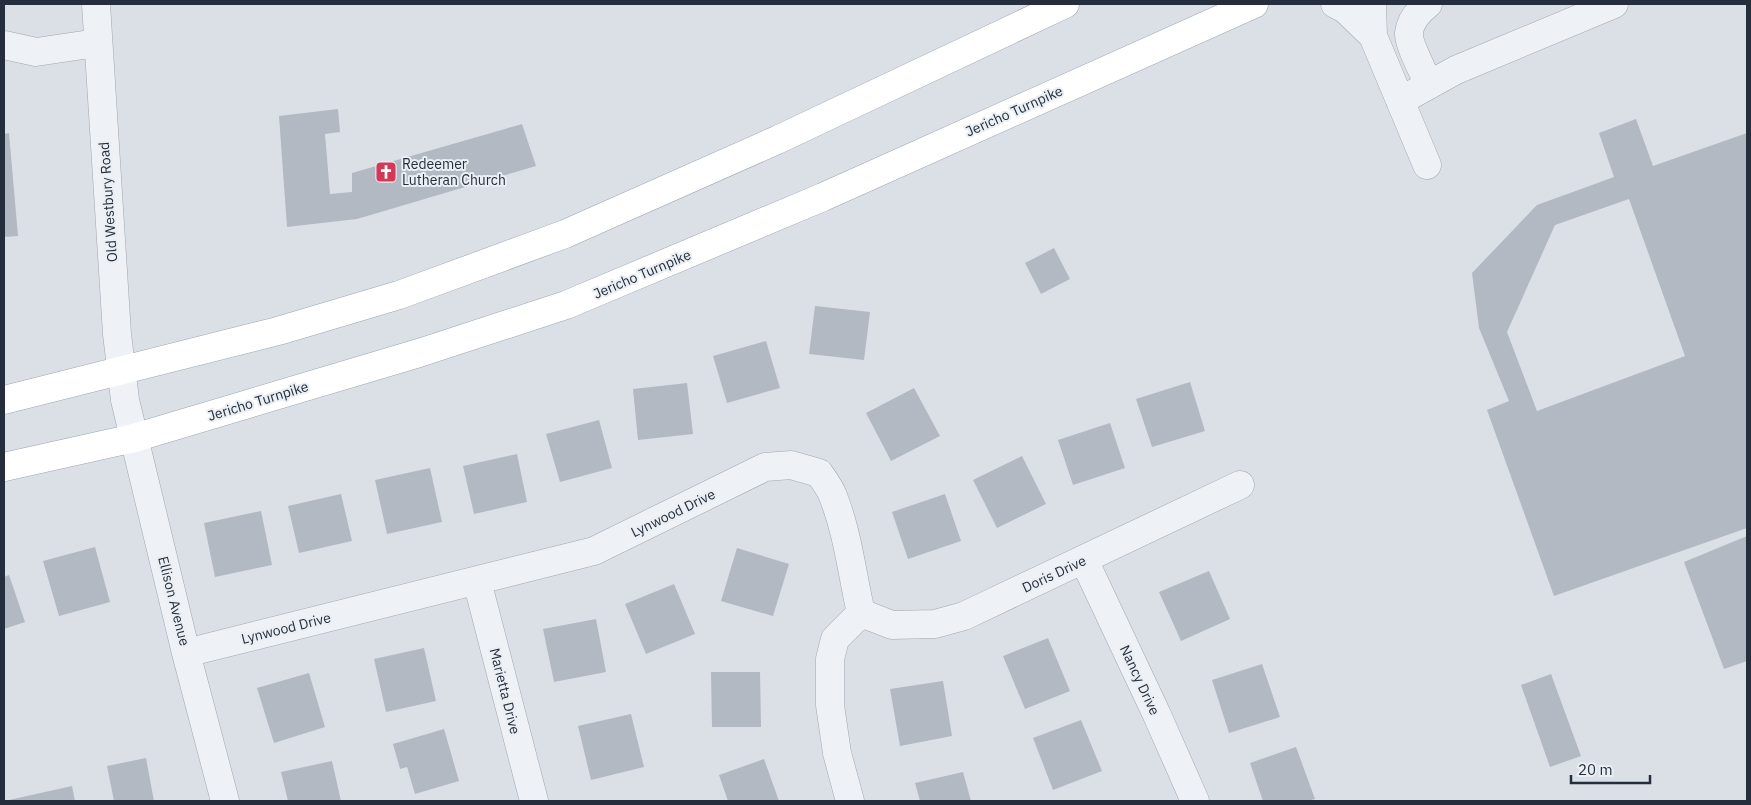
<svg xmlns="http://www.w3.org/2000/svg" width="1751" height="805" font-family="'IBM Plex Sans',sans-serif">
  <rect width="100%" height="100%" fill="#dbe0e6"/>
  <!-- building -->
  <path fill="#b2b9c3" fill-rule="evenodd" d="M338 109 340 132 325 134 330 194 352 192V173L522 124 536 166 357 219 287 227 279 116Z
    M1636 119 1653 166 1747 133V528L1554 596 1487 410 1509 401 1479 328 1472 273 1537 205 1614 177 1599 133ZM1629 199 1685 356 1537 411 1507 332 1555 225Z
    M9 133 18 236 4 237V134Z
    M1054 248 1070 279 1041 294 1025 263Z
    M815 306 870 312 864 360 809 354Z
    M766 341 780 388 727 403 713 356Z
    M1190 382 1205 431 1152 447 1136 399Z
    M687 383 693 434 638 440 633 389Z
    M914 388 940 436 891 461 866 413Z
    M599 420 612 468 560 482 546 434Z
    M1110 423 1125 468 1073 485 1058 440Z
    M517 454 527 502 474 514 463 466Z
    M1022 456 1046 504 997 528 973 480Z
    M430 468 442 522 387 534 375 480Z
    M341 494 352 541 299 553 288 506Z
    M945 494 961 541 908 559 892 512Z
    M261 511 272 565 215 577 204 523Z
    M1747 536V661L1724 669 1684 562Z
    M95 547 110 602 59 616 43 561Z
    M737 548 789 564 773 616 721 601Z
    M1209 571 1230 619 1181 641 1159 592Z
    M9 575 25 622 4 629V577Z
    M674 584 695 634 646 654 625 604Z
    M596 619 606 672 554 682 543 629Z
    M1048 638 1070 691 1025 709 1003 656Z
    M424 648 436 701 386 712 374 659Z
    M1262 664 1280 717 1229 733 1212 680Z
    M711 672H760L761 727H712Z
    M309 673 325 727 274 743 257 688Z
    M1551 674 1581 756 1550 767 1521 685Z
    M943 681 952 736 900 746 890 689Z
    M631 714 644 767 591 780 578 726Z
    M1081 720 1102 771 1053 790 1033 738Z
    M444 729 459 781 415 794 407 767 400 769 393 744Z
    M1296 747 1315 799 1307 801H1263L1250 763Z
    M146 758 154 801H114L107 766Z
    M764 759 779 801H728L719 775Z
    M332 761 341 801H288L281 772Z
    M963 772 971 801H920L915 783Z
    M72 786 75 801H9V800Z"/>
  <g fill="none" stroke-linecap="round" stroke-linejoin="round">
    <!-- minor casing -->
    <g stroke="#a1a7b0" stroke-width="29">
      <path id="minor" d="M96 4 117 334 125 400 186 653 225 801
        M1335 4 1345 9 1373 36 1372 4
        M1428 4C1419 11 1410 21 1409 33 1408 44 1424 73 1429 85
        M1373 36 1427 165
        M4 45 36 52 97 43
        M1400 101 1456 70 1614 4
        M1084 560 1157 715 1195 801
        M477 581 534 801
        M861 613 892 625 935 624 964 616 1240 485
        M186 653 594 551 765 467 791 465 819 473C824 480 830 488 833 496 848 534 852 574 861 613
        M850 801 837 753 830 705V659L835 639 861 613"/>
    </g>
    <!-- major casing -->
    <g stroke="#9aa5b2" stroke-width="29">
      <path id="major" d="M4 400 278 331 399 295 565 234 777 140 1065 4
        M4 467 134 438 419 353 566 305 823 197 1254 4"/>
    </g>
    <!-- minor -->
    <use href="#minor" stroke="#eef1f5" stroke-width="28"/>
    <!-- major -->
    <use href="#major" stroke="#fff" stroke-width="28"/>
  </g>
  <!-- icons -->
  <defs>
    <g id="church-square" transform="scale(1.125)"><rect x="-9" y="-9" width="18" height="18" rx="4" fill="#d23956" stroke="#eaeff4"/><path d="M-1.2-6h2.4v3.5h3.3v2.4h-3.3V6h-2.4V-.1h-3.3v-2.4h3.3Z" fill="#fff"/></g>
  </defs>
  <g fill-rule="evenodd">
    <use href="#church-square" x="386" y="172"/>
  </g>
  <g text-anchor="middle" stroke-width="4" stroke-linejoin="round" paint-order="stroke">
    <!-- street labels -->
    <g font-size="14" fill="#252e3d" stroke="#eaeff4">
      <text transform="translate(1014 111) rotate(-24)" y="5">Jericho Turnpike</text>
      <text transform="translate(108 202) rotate(-94)" y="5">Old Westbury Road</text>
      <text transform="translate(642 274) rotate(-23)" y="5">Jericho Turnpike</text>
      <text transform="translate(258 401) rotate(-17)" y="5">Jericho Turnpike</text>
      <text transform="translate(673 513) rotate(-26)" y="5">Lynwood Drive</text>
      <text transform="translate(1054 574) rotate(-25)" y="5">Doris Drive</text>
      <text transform="translate(174 601) rotate(76)" y="5">Ellison Avenue</text>
      <text transform="translate(286 628) rotate(-14)" y="5">Lynwood Drive</text>
      <text transform="translate(1140 680) rotate(65)" y="5">Nancy Drive</text>
      <text transform="translate(505 691) rotate(76)" y="5">Marietta Drive</text>
    </g>
    <!-- poi labels -->
    <g font-size="14" fill="#252e3d" stroke="#eaeff4" text-anchor="start">
      <text x="402" y="169">Redeemer<tspan x="402" dy="16">Lutheran Church</tspan></text>
    </g>
  </g>
  <!-- border -->
  <rect width="1751" height="805" fill="none" stroke="#252e3d" stroke-width="10"/>
  <!-- scale -->
  <path d="M1571 775v8h79v-8" fill="none" stroke="#252e3d" stroke-width="2.5"/>
  <text x="1578" y="775" font-size="15" fill="#252e3d" stroke="#eaeff4" stroke-width="4" paint-order="stroke">20 m</text>
</svg>
